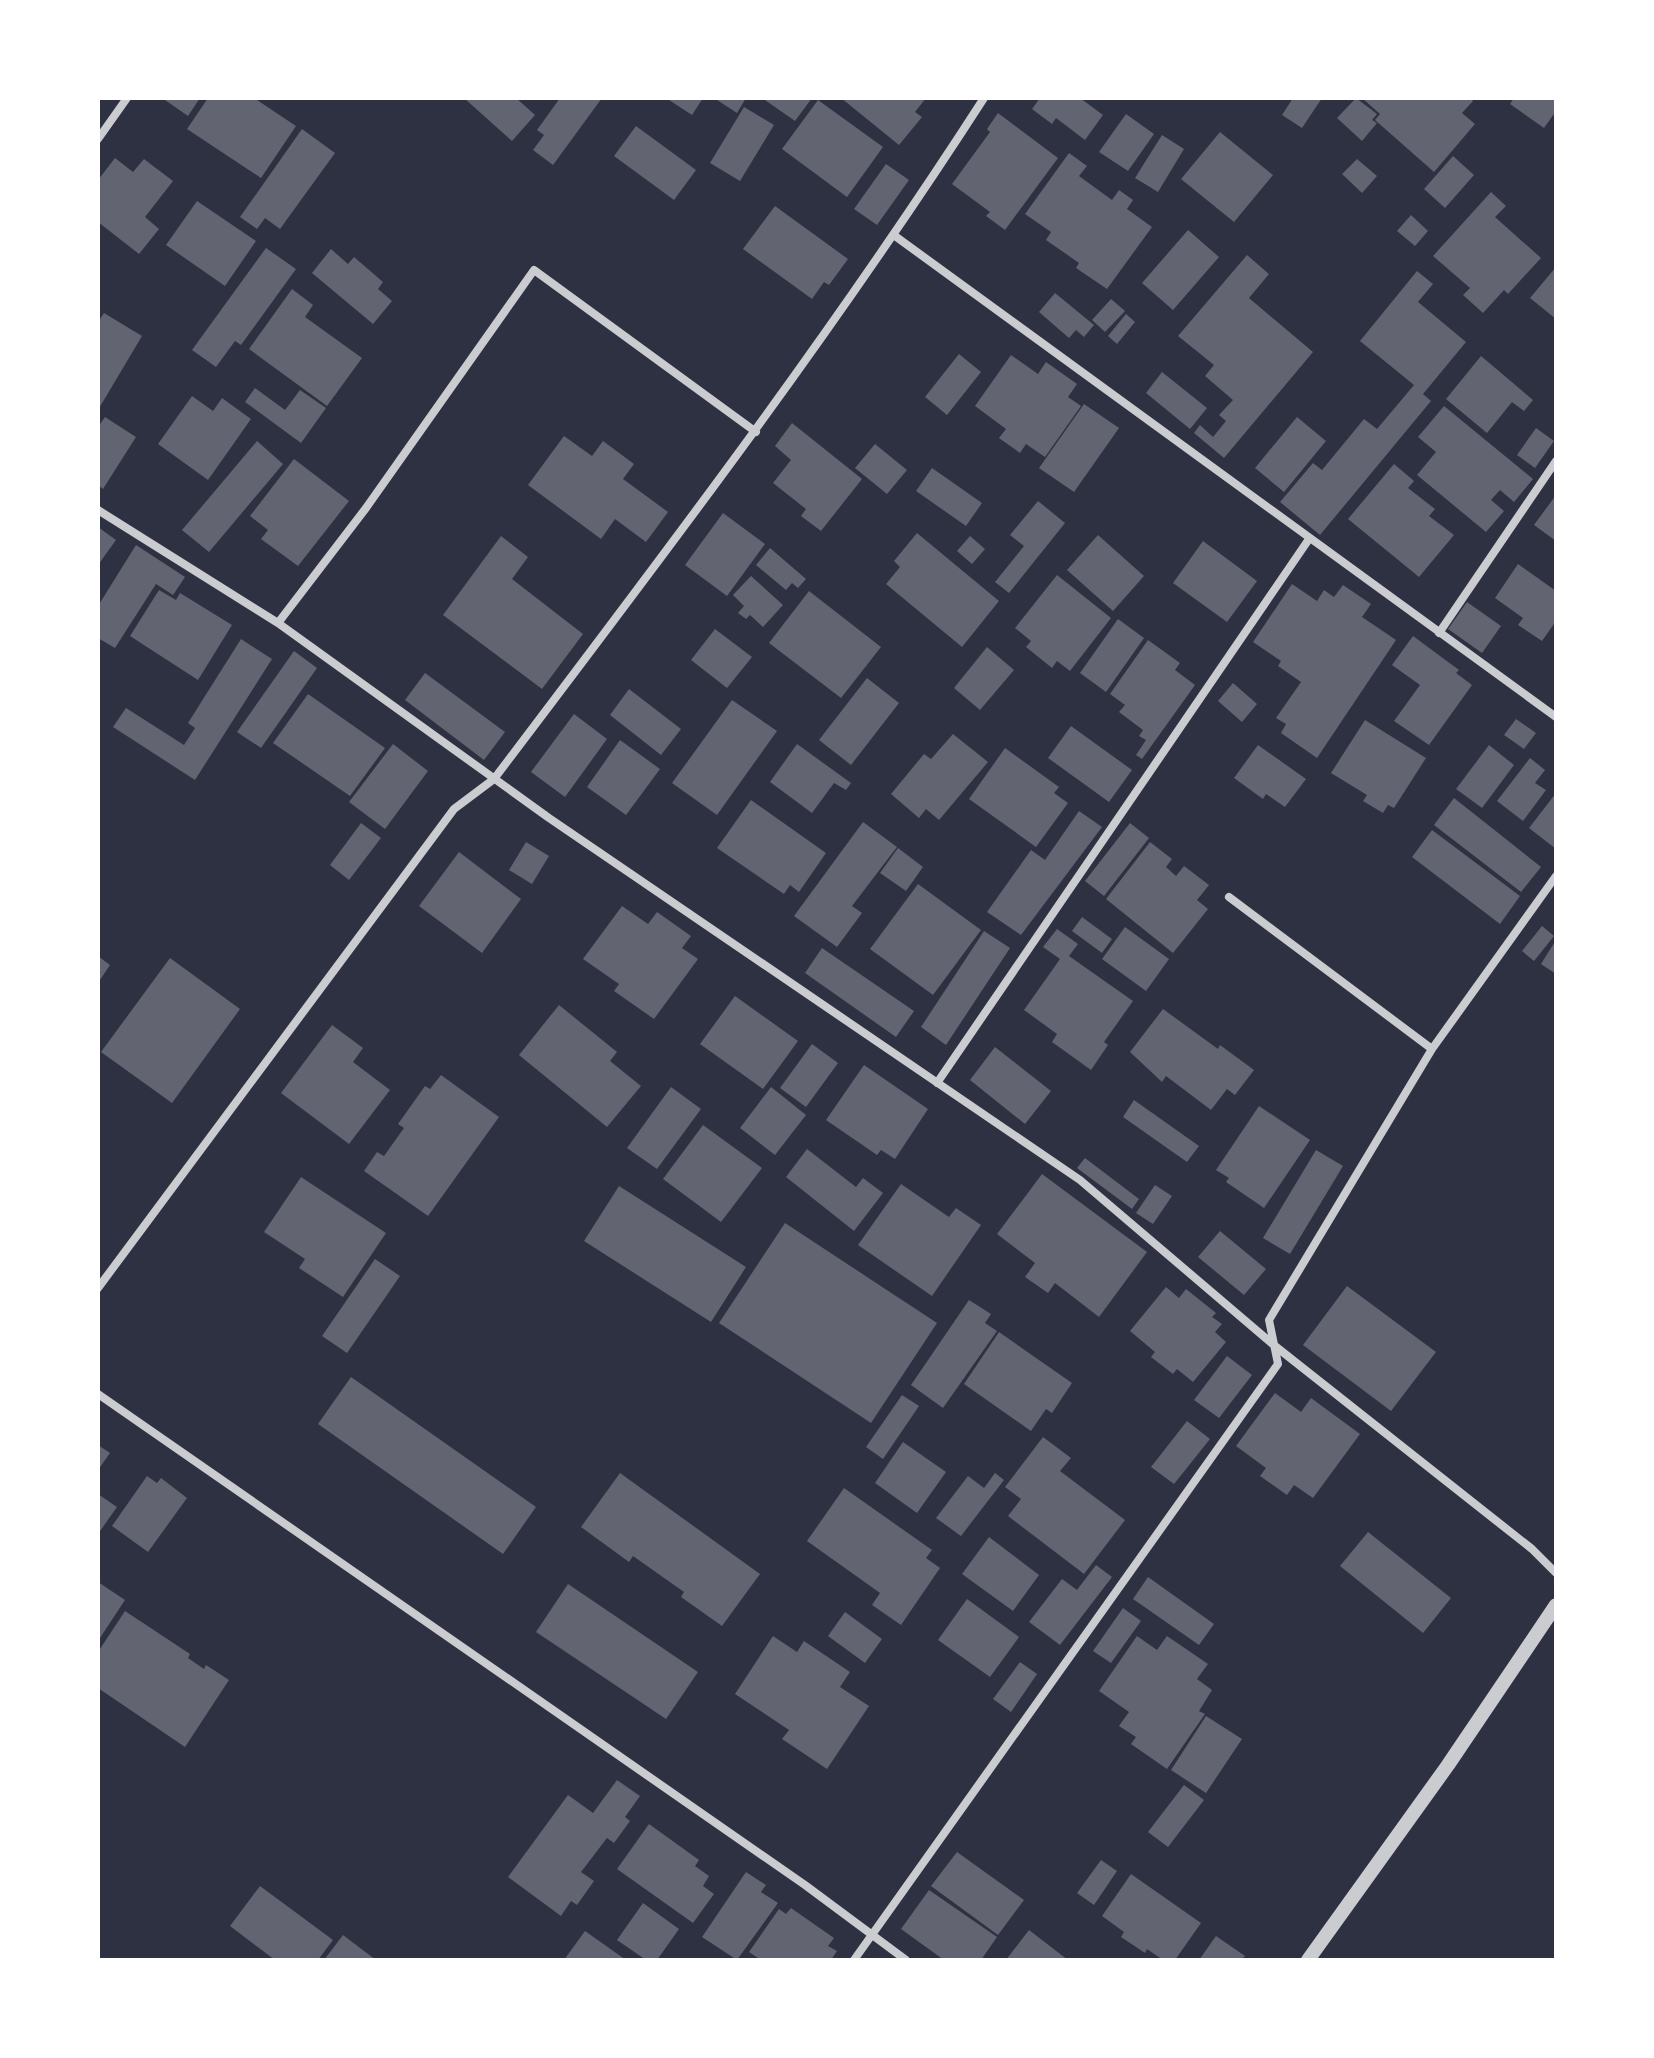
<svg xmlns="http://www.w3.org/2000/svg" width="1654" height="2058" font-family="'Roboto Serif',serif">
  <rect width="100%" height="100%" fill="#2d3142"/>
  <!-- building -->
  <path fill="#626471" d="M162 98H200L188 116Z
    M208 98H254L296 126 261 178 187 129Z
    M464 98H516L535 115 512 141Z
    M560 98H602L553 165 533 150 544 135 537 130Z
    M666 98H703L692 115Z
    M714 98H746L737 113Z
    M762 98H812L795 121Z
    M841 98H926L915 112 922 117 899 145Z
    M1040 98H1080L1103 115 1085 140 1056 118 1052 124 1032 109Z
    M1293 98H1322L1302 128 1282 115Z
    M1356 98 1377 114 1372 120 1377 123 1362 141 1337 118Z
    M1362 98H1470L1473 101 1462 113 1475 124 1434 172 1375 120 1380 114Z
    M1514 98H1556V111L1544 128 1510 104Z
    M818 100 883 147 847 197 782 149Z
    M744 107 774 125 740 181 710 163Z
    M998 113 1058 158 1005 230 986 216 990 212 952 184 990 132 987 129Z
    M1126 114 1154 134 1128 171 1099 152Z
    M636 126 696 170 674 200 614 156Z
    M302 129 335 153 280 229 265 218 257 229 240 217Z
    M1220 132 1273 175 1234 222 1181 179Z
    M1162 135 1184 149 1158 192 1135 178Z
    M1069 153 1087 166 1079 176 1112 200 1119 190 1133 200 1127 209 1152 227 1107 289 1076 268 1079 263 1046 240 1051 232 1025 214Z
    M1453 156 1474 175 1445 208 1424 189Z
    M115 158 133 172 144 159 173 181 145 217 159 229 139 254 98 222V180Z
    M1357 159 1377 176 1362 193 1342 174Z
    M886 164 909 180 877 225 854 209Z
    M1491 192 1506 206 1495 217 1541 258 1508 294 1504 290 1483 313 1463 295 1470 288 1433 256Z
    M197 201 256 241 225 286 166 245Z
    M775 206 848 259 829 285 824 282 812 299 743 249Z
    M1411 215 1428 231 1415 246 1397 231Z
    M1188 230 1219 257 1173 310 1142 283Z
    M266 248 296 269 241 345 235 341 216 367 192 350Z
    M331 249 348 264 354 257 383 282 378 289 392 301 373 324 312 273Z
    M1247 255 1269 274 1249 298 1313 352 1224 458 1194 433 1200 425 1213 437 1226 421 1219 415 1233 400 1205 376 1214 365 1178 336Z
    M1556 267V319L1530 298Z
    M1417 271 1433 284 1418 302 1466 342 1423 394 1431 401 1320 535 1280 502 1313 463 1322 470 1364 419 1377 429 1414 385 1360 341Z
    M292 289 313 305 305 317 362 358 327 406 249 349Z
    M1055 293 1094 325 1084 337 1076 330 1069 338 1039 312Z
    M1111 299 1125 311 1105 332 1092 320Z
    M104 313 142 336 98 410V322Z
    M1126 314 1135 322 1117 344 1108 336Z
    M959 354 981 372 947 415 925 397Z
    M1011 355 1038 374 1046 362 1077 384 1068 397 1081 406 1045 457 1026 444 1020 453 999 438 1006 429 975 406Z
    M1481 356 1533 400 1524 411 1512 402 1487 433 1446 399Z
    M1162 372 1207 408 1190 429 1146 393Z
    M255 388 285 410 300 390 326 408 301 443 245 402Z
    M192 396 213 411 222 398 251 419 208 480 158 444Z
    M1084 404 1119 428 1074 492 1039 468Z
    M1444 406 1533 479 1514 502 1500 490 1491 500 1504 511 1486 532 1417 475 1436 452 1418 437Z
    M105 417 136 437 103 489 98 485V427Z
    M1297 417 1326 441 1284 492 1255 468Z
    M792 423 862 479 821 531 801 516 806 509 773 483 791 460 775 446Z
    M1536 428 1554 441 1535 468 1517 455Z
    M564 436 592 456 603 441 634 464 623 479 668 512 646 542 615 519 601 539 528 485Z
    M257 441 283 464 209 552 182 530Z
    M875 444 907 470 887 494 855 468Z
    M294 459 349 501 298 566 261 539 268 530 250 516Z
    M1394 464 1414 481 1408 488 1435 509 1429 516 1454 535 1419 577 1348 519Z
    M932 468 982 503 966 526 916 491Z
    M1556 495V541L1534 525Z
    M1038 501 1065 523 1009 593 995 582 1024 546 1010 535Z
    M723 513 765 544 727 596 685 565Z
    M98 527 116 540 98 565Z
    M917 533 999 601 962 647 886 584 900 567 894 561Z
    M1098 535 1144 576 1113 611 1067 570Z
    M501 536 528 557 512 579 583 634 542 689 443 615Z
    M970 536 985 549 972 564 957 551Z
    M1203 541 1257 581 1227 622 1173 583Z
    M136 545 185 577 173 595 156 584 115 648 98 638V606Z
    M770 548 806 579 798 588 792 583 786 590 756 565Z
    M1518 564 1556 591V621L1542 641 1518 625 1523 618 1495 598Z
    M1057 575 1111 618 1070 671 1057 661 1052 668 1026 647 1031 641 1015 628Z
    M751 576 783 605 763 627 750 615 746 619 738 613 744 606 733 595Z
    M1292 584 1317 601 1324 590 1334 597 1343 585 1371 604 1362 617 1396 640 1317 758 1281 733 1286 724 1276 718 1301 682 1278 666 1281 661 1253 642Z
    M159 590 176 600 180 593 232 625 198 680 130 636Z
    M809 591 881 647 841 698 769 643Z
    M1467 602 1501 626 1482 653 1448 629Z
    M1118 619 1144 638 1106 692 1080 673Z
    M715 629 752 657 727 688 691 660Z
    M1413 636 1459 670 1456 673 1472 685 1429 745 1394 721 1420 685 1392 665Z
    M241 639 272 659 195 780 113 727 126 708 184 745 195 728 188 723Z
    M1148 640 1180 663 1175 670 1195 685 1142 759 1136 755 1146 740 1139 736 1143 730 1119 712 1125 705 1110 694Z
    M987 647 1014 670 980 710 954 688Z
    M294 651 317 668 261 748 237 732Z
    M425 673 505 732 484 760 405 700Z
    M867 678 899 703 851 765 819 740Z
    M1233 683 1257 704 1242 722 1218 701Z
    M629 689 681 729 661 755 610 715Z
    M308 694 385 748 350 796 273 743Z
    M732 700 777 731 717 815 672 783Z
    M574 714 607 739 565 797 531 772Z
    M1516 719 1536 733 1524 749 1504 735Z
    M1365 720 1426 758 1394 808 1388 805 1383 813 1363 801 1367 795 1331 773Z
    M1071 726 1132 770 1109 802 1048 758Z
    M953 734 988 762 939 820 926 809 919 818 891 794 924 754 931 759Z
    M620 740 660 769 626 815 587 787Z
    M393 744 428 771 385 829 349 802Z
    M797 744 851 783 846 790 834 783 812 813 770 782Z
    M1258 745 1306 779 1285 807 1266 794 1263 799 1234 778Z
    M1489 745 1514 765 1482 808 1456 789Z
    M1005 748 1059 787 1054 793 1068 803 1036 847 969 799Z
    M1530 758 1545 770 1535 783 1546 790 1523 821 1497 801Z
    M1556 793V849L1529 828Z
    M1454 798 1541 867 1521 892 1434 825Z
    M751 800 826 853 799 892 790 885 784 894 717 848Z
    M1079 811 1102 827 1021 935 987 912 1031 850 1045 860Z
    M863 822 897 847 852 906 862 913 837 947 794 916Z
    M361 823 381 838 349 880 330 865Z
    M1130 823 1149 838 1104 896 1085 881Z
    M1432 830 1520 896 1500 924 1412 857Z
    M526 842 549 856 532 884 509 870Z
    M1150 842 1172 859 1166 867 1176 876 1184 866 1209 885 1197 900 1208 909 1173 953 1106 899Z
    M898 848 923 867 906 891 880 873Z
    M459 852 521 899 482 953 419 906Z
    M918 884 981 930 933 995 870 949Z
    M622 906 648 924 657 912 691 936 682 948 698 959 654 1019 614 991 619 984 583 959Z
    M1082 917 1112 939 1102 953 1072 931Z
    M1542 926 1554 936 1534 961 1522 951Z
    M1125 927 1169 959 1146 991 1102 959Z
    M1057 929 1078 944 1069 956 1133 1001 1104 1042 1108 1045 1091 1070 1052 1042 1057 1034 1024 1010 1060 959 1043 947Z
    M984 931 1010 948 946 1045 921 1027Z
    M1556 940V974L1541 964Z
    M822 948 914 1011 896 1037 805 973Z
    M98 956 110 965 98 983Z
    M170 958 240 1009 172 1103 101 1052Z
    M735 996 798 1041 763 1089 700 1044Z
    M559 1005 617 1052 610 1061 641 1086 607 1127 519 1055Z
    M1163 1009 1218 1049 1220 1045 1254 1070 1235 1095 1227 1089 1211 1110 1166 1076 1162 1082 1130 1052Z
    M332 1025 363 1048 353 1062 390 1090 349 1144 281 1093Z
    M812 1044 838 1063 806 1107 780 1088Z
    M995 1047 1051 1091 1025 1124 970 1080Z
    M864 1065 928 1109 895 1159 881 1150 877 1155 826 1120Z
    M441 1075 499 1117 428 1216 364 1171 377 1152 384 1156 404 1128 398 1124 425 1086 430 1089Z
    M671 1087 701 1109 657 1169 627 1148Z
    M771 1087 806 1115 775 1155 740 1128Z
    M1134 1100 1199 1146 1187 1162 1123 1117Z
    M1259 1106 1310 1140 1264 1208 1226 1182 1229 1178 1216 1170Z
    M703 1125 762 1168 721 1222 663 1179Z
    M807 1149 856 1187 863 1178 883 1193 854 1231 786 1177Z
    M1316 1150 1343 1166 1290 1254 1263 1238Z
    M1085 1158 1139 1199 1132 1209 1077 1168Z
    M1042 1174 1147 1252 1099 1317 1055 1283 1048 1293 1025 1277 1035 1263 997 1234Z
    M301 1177 386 1233 343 1297 299 1268 305 1259 264 1232Z
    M901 1184 949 1217 956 1208 981 1225 932 1296 858 1245Z
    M1155 1185 1172 1196 1153 1224 1136 1213Z
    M619 1186 746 1267 711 1322 584 1241Z
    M785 1223 937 1323 871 1423 719 1323Z
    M1220 1231 1266 1269 1244 1295 1198 1257Z
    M375 1259 400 1276 347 1353 322 1336Z
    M1347 1286 1436 1352 1391 1411 1303 1345Z
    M1166 1287 1179 1298 1186 1289 1216 1313 1212 1317 1222 1324 1215 1332 1226 1342 1193 1382 1177 1369 1173 1374 1151 1357 1155 1352 1130 1331Z
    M969 1300 991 1314 985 1323 997 1331 943 1408 911 1385Z
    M999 1332 1072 1383 1052 1413 1046 1409 1031 1431 964 1384Z
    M1227 1356 1252 1375 1219 1418 1194 1400Z
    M351 1377 536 1507 503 1554 318 1424Z
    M1275 1393 1301 1412 1311 1398 1360 1434 1313 1498 1294 1485 1287 1495 1260 1476 1266 1468 1236 1446Z
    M902 1395 919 1406 883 1459 866 1447Z
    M1187 1421 1210 1439 1174 1484 1151 1467Z
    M1043 1437 1071 1458 1060 1471 1125 1520 1084 1574 1008 1516 1021 1499 1005 1487Z
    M903 1442 946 1472 917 1513 875 1483Z
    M98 1445 110 1453 98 1470Z
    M620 1473 760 1574 722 1626 681 1597 684 1592 633 1556 629 1562 581 1527Z
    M995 1473 1004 1480 961 1536 936 1518 968 1476 984 1488Z
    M147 1476 157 1483 161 1478 187 1498 148 1552 112 1526Z
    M844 1488 932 1550 926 1558 940 1568 901 1625 872 1605 880 1593 807 1541Z
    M98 1494 117 1507 98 1534Z
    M1368 1532 1451 1598 1423 1633 1340 1566Z
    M989 1537 1039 1575 1013 1611 962 1574Z
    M1096 1565 1112 1577 1060 1645 1029 1622 1062 1579 1077 1590Z
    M1148 1577 1214 1624 1199 1645 1133 1599Z
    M98 1582 125 1600 98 1641Z
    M568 1584 698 1672 666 1719 536 1632Z
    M967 1599 1019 1637 990 1677 938 1640Z
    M1123 1608 1141 1621 1111 1663 1093 1651Z
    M125 1611 190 1654 188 1658 204 1669 206 1665 229 1680 185 1747 98 1688V1652Z
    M845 1612 882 1639 865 1663 828 1636Z
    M773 1636 797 1652 804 1641 850 1672 840 1687 869 1706 827 1769 782 1739 789 1730 735 1694Z
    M1137 1636 1157 1650 1167 1636 1208 1664 1197 1679 1212 1690 1199 1711 1205 1714 1167 1769 1131 1744 1136 1737 1119 1726 1129 1712 1099 1691Z
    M1020 1662 1037 1674 1011 1712 993 1699Z
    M1206 1716 1242 1739 1206 1793 1171 1770Z
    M617 1780 640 1796 625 1817 630 1821 614 1843 607 1838 581 1872 594 1881 577 1905 571 1901 561 1916 508 1877 568 1795 593 1813Z
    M1184 1785 1204 1800 1168 1847 1148 1832Z
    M649 1824 699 1860 695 1866 709 1876 703 1886 714 1894 693 1923 617 1869Z
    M957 1852 1024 1900 998 1935 931 1886Z
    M1101 1860 1117 1871 1094 1905 1077 1893Z
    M746 1872 766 1885 761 1892 778 1903 737 1960 702 1937Z
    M1131 1874 1201 1923 1175 1960H1163L1147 1949 1145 1953 1121 1937 1124 1932 1102 1916Z
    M260 1886 333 1940 318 1960H275L230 1926Z
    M929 1890 997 1937 981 1960H944L901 1929Z
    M643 1903 679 1929 657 1960H646L617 1940Z
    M791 1908 834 1938 828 1946 837 1951 831 1960H761L749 1952 779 1909 786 1914Z
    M1029 1930 1068 1960H1006Z
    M585 1931 626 1960H564Z
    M343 1935 376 1960H324Z
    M1216 1936 1245 1956 1241 1960H1199Z"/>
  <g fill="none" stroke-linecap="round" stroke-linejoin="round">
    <!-- minor -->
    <path stroke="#caccd0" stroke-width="8" d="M98 139 127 98
      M895 236 1556 717
      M98 510 278 623 549 818 1080 1180 1275 1346 1532 1549 1556 1573
      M278 623 366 508 534 270 756 432
      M1439 633 1556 461
      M1229 897 1432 1049
      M937 1083 1309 539
      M98 1288 454 809 494 779C663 556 832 334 984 98
      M98 1394 805 1885 906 1960
      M854 1960 1278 1364 1269 1320 1432 1049 1556 876"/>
    <!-- tertiary -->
    <path stroke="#caccd0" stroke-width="14" d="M1308 1960 1448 1765 1556 1605"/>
  </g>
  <!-- border -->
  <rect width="1654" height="2058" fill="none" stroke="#ffffff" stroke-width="200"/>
</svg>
